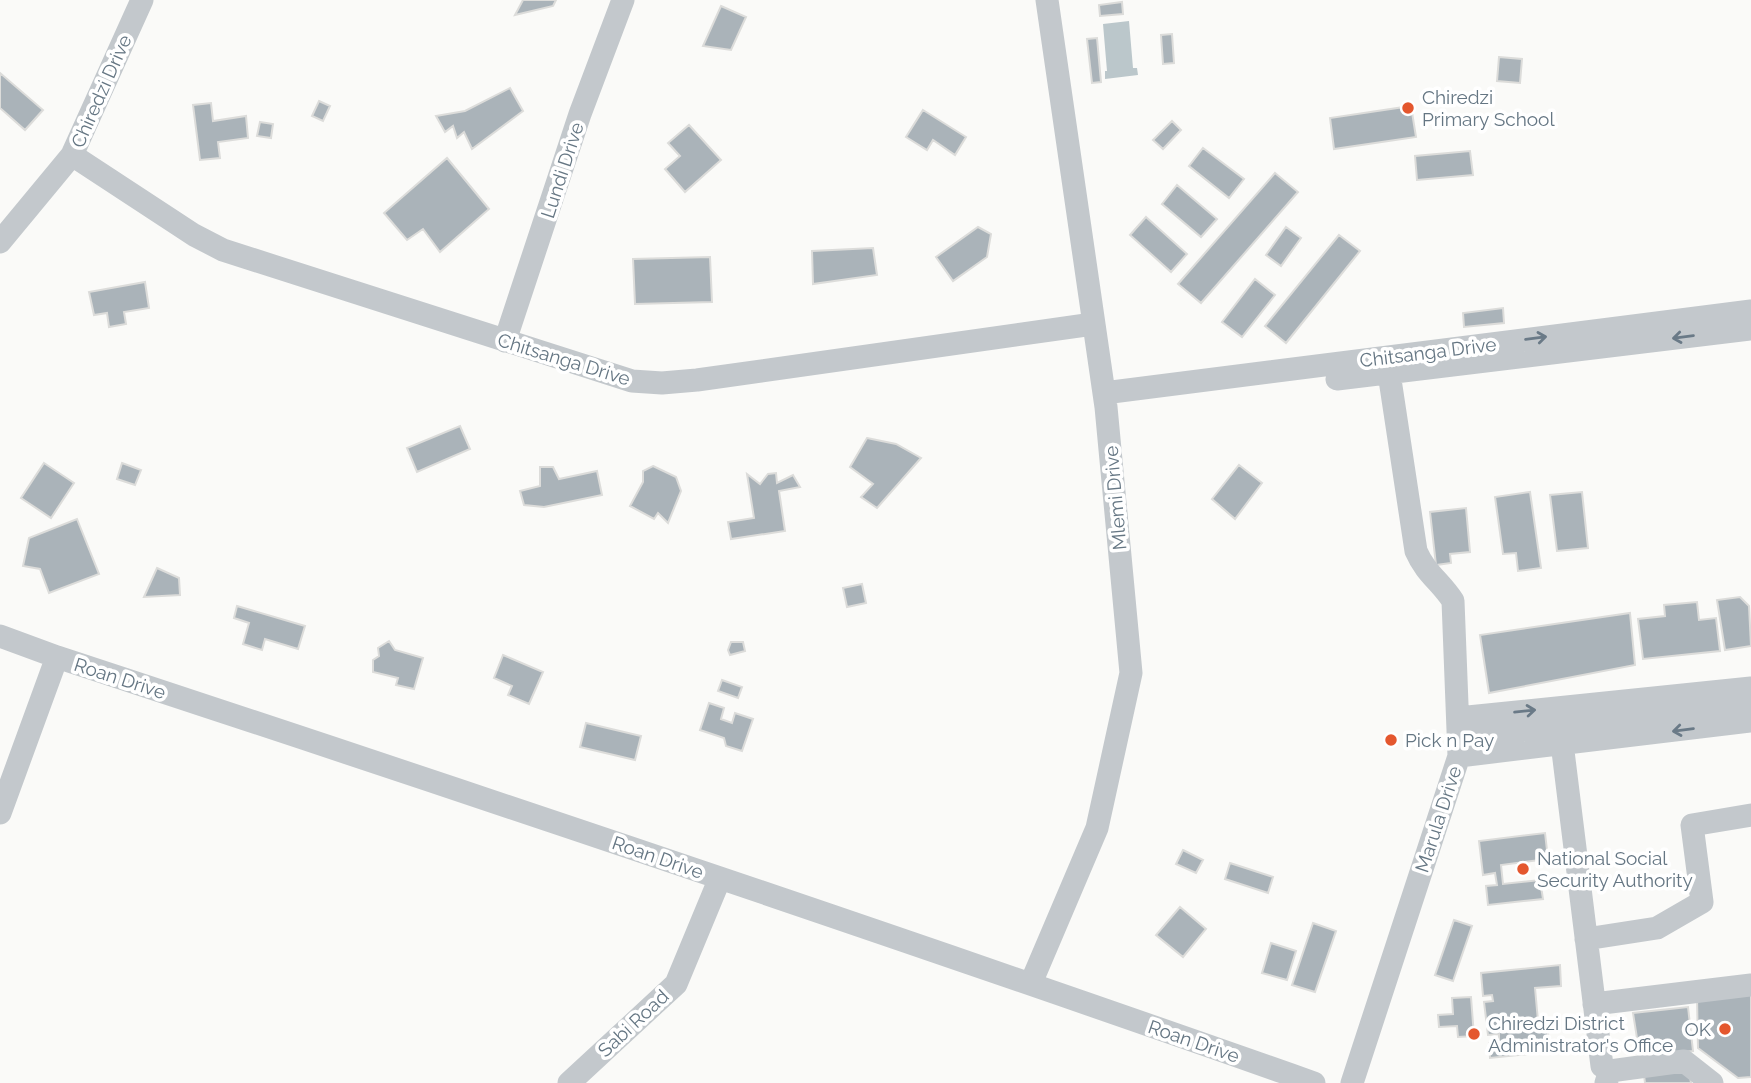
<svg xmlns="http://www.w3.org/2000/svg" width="1751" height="1083" font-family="Raleway,sans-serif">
  <rect width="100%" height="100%" fill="#fafaf8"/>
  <!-- water -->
  <path fill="#bbc7cb" d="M1129 21 1133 68H1137L1138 75 1105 79V71H1107L1103 24Z"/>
  <!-- building -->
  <path fill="#aab3b9" stroke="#dcdcda" stroke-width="2" d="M523 0H556L553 6 515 15Z
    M1122 2 1123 14 1100 16 1099 5Z
    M721 6 746 17 731 50 703 46Z
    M1172 34 1174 63 1163 64 1161 35Z
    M1097 38 1101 82 1092 83 1087 39Z
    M1499 57 1522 59 1520 83 1497 81Z
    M0 73 43 110 25 130 0 108Z
    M510 88 523 111 472 149 464 132 457 138 453 126 445 132 436 116 465 111Z
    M319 101 330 106 323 121 312 116Z
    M211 103 213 121 246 116 248 138 218 142 220 158 200 160 193 105Z
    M1411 106 1416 137 1334 149 1330 118Z
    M923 110 966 137 955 155 933 140 927 150 906 137Z
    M1172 121 1181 130 1163 149 1153 140Z
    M260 122 273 124 271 138 257 136Z
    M689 125 721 160 685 192 665 169 680 156 668 143Z
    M1203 148 1244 179 1229 198 1189 166Z
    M1470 151 1473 175 1417 180 1415 156Z
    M447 158 489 209 440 252 423 229 407 240 384 213Z
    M1275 173 1298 192 1201 303 1178 284Z
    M1177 185 1217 219 1201 237 1162 204Z
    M1146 217 1187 254 1171 272 1130 235Z
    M978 227 991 234 987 257 953 281 936 257Z
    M1286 227 1301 238 1281 266 1266 255Z
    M1339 235 1360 251 1286 343 1265 326Z
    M873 248 877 275 813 284 812 251Z
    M710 257 712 302 635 304 633 259Z
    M1255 279 1275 295 1242 337 1222 322Z
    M145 282 149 308 124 312 126 324 109 327 107 313 94 315 89 292Z
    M1503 308 1504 323 1464 327 1463 313Z
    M460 426 470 449 417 472 407 448Z
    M867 438 896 444 921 458 877 508 861 497 873 484 850 467Z
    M44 463 74 483 51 518 21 498Z
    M122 463 141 470 135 485 117 479Z
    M1239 465 1262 483 1235 519 1212 499Z
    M653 466 676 477 681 491 668 523 658 513 654 519 630 506 643 482V471Z
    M540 467H553L559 479 597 471 602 495 544 507 524 505 520 491 540 486Z
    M776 473 777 483 793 475 800 487 779 491 785 531 731 539 728 522 754 518 747 474 760 484 768 474Z
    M1530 492 1541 568 1518 571 1516 553 1503 554 1495 497Z
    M1582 492 1588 548 1557 551 1550 495Z
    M1466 508 1470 552 1450 554 1451 563 1436 565 1430 512Z
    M77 519 99 574 49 593 40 569 23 566 29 538Z
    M157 568 179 578 180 595 144 597Z
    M862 584 866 603 847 607 843 588Z
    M1740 597 1749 606 1751 646 1725 650 1717 600Z
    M1697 602 1699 620 1716 618 1720 651 1643 659 1638 619 1665 616 1664 605Z
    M237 606 305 626 298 649 265 639 262 650 243 644 249 623 234 618Z
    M1630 613 1635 665 1489 693 1480 635Z
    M389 641 395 650 423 658 414 689 396 685 398 678 373 672V660L379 656 378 648Z
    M731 642H743L745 651 730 655 728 650Z
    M503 655 543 672 529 704 508 695 512 686 494 678Z
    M722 680 742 687 738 698 718 691Z
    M709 703 724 708 721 719 732 723 735 713 753 719 742 751 726 746 724 738 700 730Z
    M586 723 641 736 635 760 580 747Z
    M1545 833 1548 859 1501 865 1503 884 1540 880 1543 899 1488 905 1486 886 1497 885 1495 873 1483 875 1479 841Z
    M1183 850 1203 860 1196 873 1176 864Z
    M1230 863 1273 877 1268 893 1225 879Z
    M1180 907 1206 929 1183 957 1156 935Z
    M1454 920 1472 926 1453 981 1435 975Z
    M1313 923 1336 931 1315 992 1292 985Z
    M1271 943 1296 951 1287 980 1262 973Z
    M1560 965 1561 986 1535 988 1539 1032H1548L1549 1052 1490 1058 1489 1043 1499 1041V1034L1488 1035 1484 1002 1493 1001 1492 995 1483 996 1481 973Z
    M1751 993V1077L1738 1078 1698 1048 1697 997Z
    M1471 997 1474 1036 1458 1037 1457 1026 1439 1027 1438 1015 1453 1014 1452 998Z
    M1688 1007 1693 1051 1640 1057 1633 1013Z
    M1689 1070 1691 1083H1645L1644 1075Z"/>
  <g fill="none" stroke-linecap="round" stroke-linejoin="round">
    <!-- minor -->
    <path stroke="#c3c8cc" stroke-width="23" d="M72 155 194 235 223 250 632 381 662 383 697 380 1093 324
      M0 242 72 155 142 0
      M505 341 580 114 623 0
      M1337 379 1751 329
      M1104 393 1751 311
      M0 636 57 657C477 795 897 936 1314 1083
      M1458 718 1751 688
      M1560 727 1602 1066 1610 1071 1606 1083
      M1459 733 1485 734 1751 704
      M1459 756 1751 721
      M0 813 57 657
      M1586 939 1657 928 1702 902 1692 825 1751 815
      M1031 983 1097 828 1131 673 1106 407 1047 0
      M1594 1004 1751 985
      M1610 1071 1684 1061 1712 1083
      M569 1083 676 984 720 878
      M1352 1083 1459 756 1453 601C1441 582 1426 574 1416 551L1389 373"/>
  </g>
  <!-- one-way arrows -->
  <defs><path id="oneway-shaft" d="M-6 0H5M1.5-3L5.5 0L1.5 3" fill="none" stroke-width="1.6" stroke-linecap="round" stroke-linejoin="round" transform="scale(1.75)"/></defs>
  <g stroke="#6a7a87">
    <use href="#oneway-shaft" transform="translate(1683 337) rotate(173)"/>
    <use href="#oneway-shaft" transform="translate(1536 338) rotate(-7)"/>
    <use href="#oneway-shaft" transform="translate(1525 711) rotate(-6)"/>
    <use href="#oneway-shaft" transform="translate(1683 730) rotate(173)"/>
  </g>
  <!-- markers -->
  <g fill="#e4572e" stroke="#fff" stroke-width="2.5">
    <circle cx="1408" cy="108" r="7"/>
    <circle cx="1391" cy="740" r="7"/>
    <circle cx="1523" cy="869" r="7"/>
    <circle cx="1725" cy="1029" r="7"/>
    <circle cx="1474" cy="1034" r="7"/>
  </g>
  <g text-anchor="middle" stroke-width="7" stroke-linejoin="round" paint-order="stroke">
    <!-- street labels -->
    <g font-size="19" fill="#657683" stroke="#fff">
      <text transform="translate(101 91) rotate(-66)" y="7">Chiredzi Drive</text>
      <text transform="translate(562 170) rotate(-72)" y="7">Lundi Drive</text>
      <text transform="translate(1428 352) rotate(-7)" y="7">Chitsanga Drive</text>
      <text transform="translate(564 359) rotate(17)" y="7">Chitsanga Drive</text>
      <text transform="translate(1115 498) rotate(-95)" y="7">Mlemi Drive</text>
      <text transform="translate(120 678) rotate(18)" y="7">Roan Drive</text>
      <text transform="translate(1438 819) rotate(-72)" y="7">Marula Drive</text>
      <text transform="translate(658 857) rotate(19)" y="7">Roan Drive</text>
      <text transform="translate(633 1023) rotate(-43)" y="7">Sabi Road</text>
      <text transform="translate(1194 1041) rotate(19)" y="7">Roan Drive</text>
    </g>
    <!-- poi labels -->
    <g font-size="19" fill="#657683" stroke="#fff" text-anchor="start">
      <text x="1422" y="104">Chiredzi<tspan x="1422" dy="22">Primary School</tspan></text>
      <text x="1405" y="747">Pick n Pay</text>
      <text x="1537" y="865">National Social<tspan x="1537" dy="22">Security Authority</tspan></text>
      <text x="1488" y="1030">Chiredzi District<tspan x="1488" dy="22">Administrator's Office</tspan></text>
      <text x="1711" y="1036" text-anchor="end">OK</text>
    </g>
  </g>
</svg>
